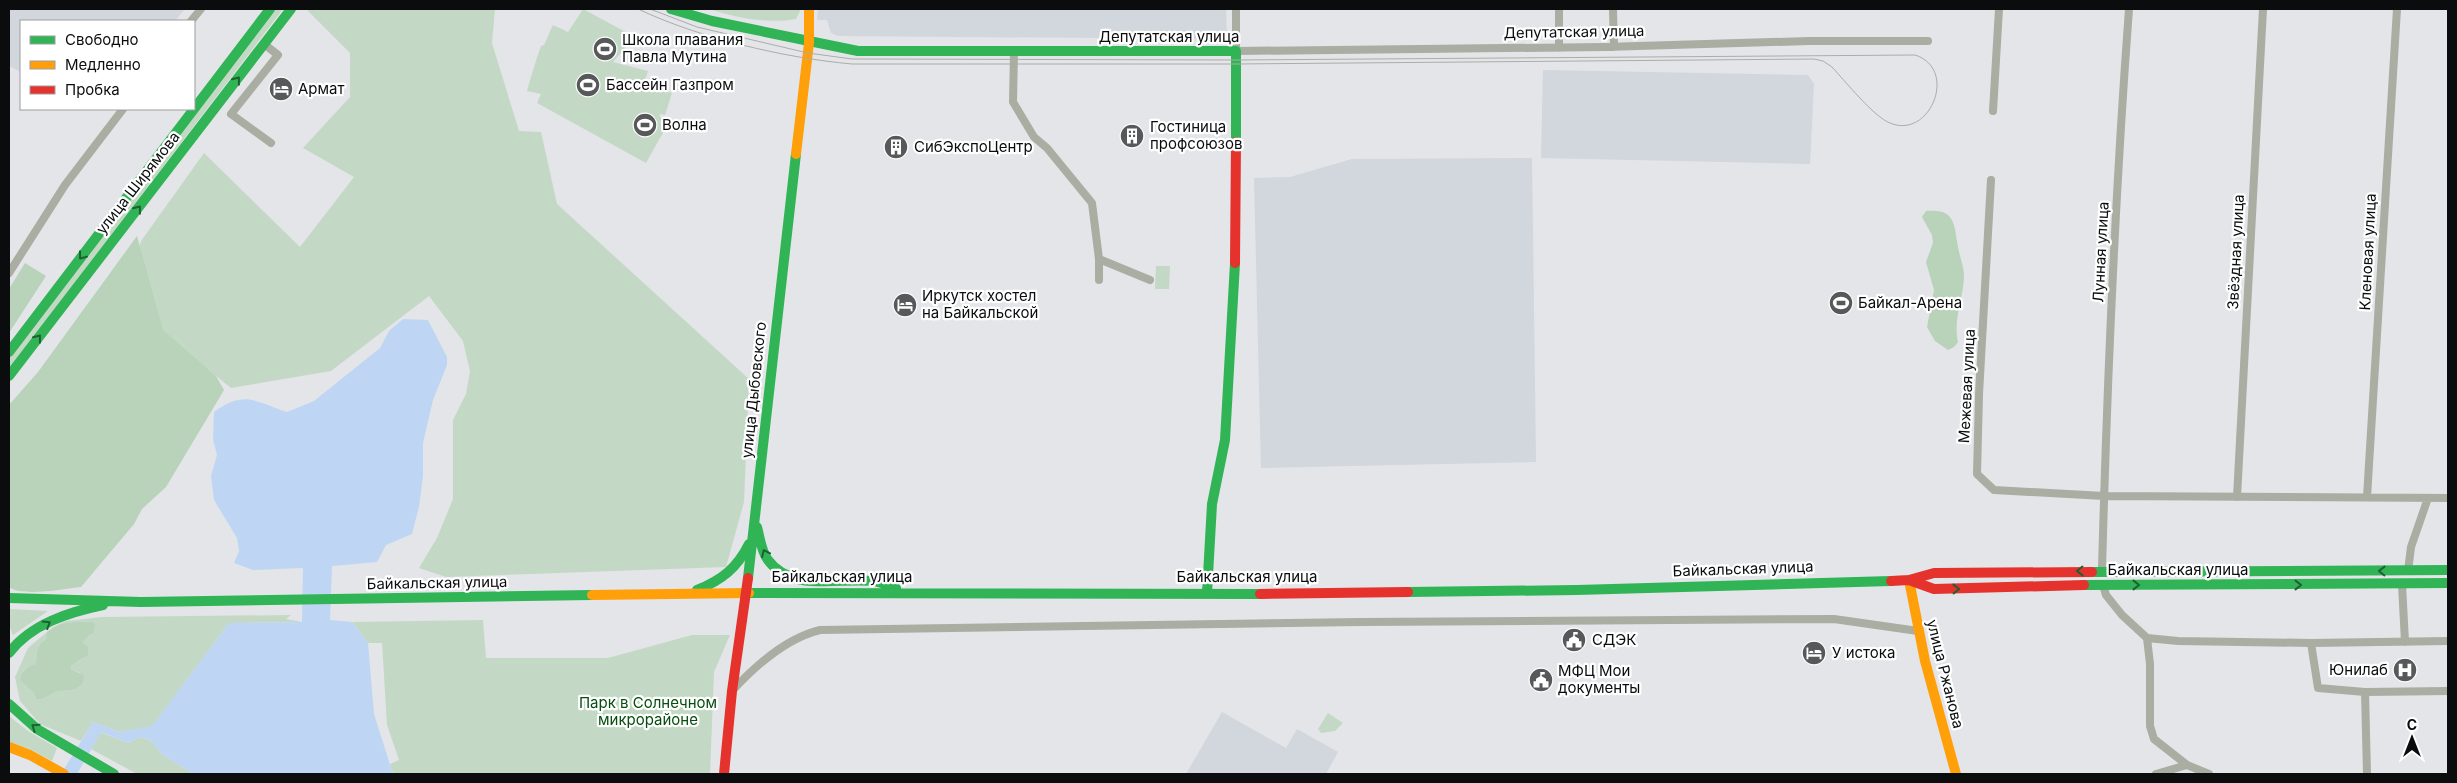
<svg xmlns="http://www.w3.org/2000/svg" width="2457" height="783" font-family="Inter,sans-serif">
  <rect width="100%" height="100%" fill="#e3e5e8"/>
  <!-- built -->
  <path fill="#d2d6dd" d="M9 9H185L175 21H21V72L9 66Z
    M818 9H1226L1227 39 838 36 831 33 827 20H817Z
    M1543 70 1808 75 1814 84 1810 164 1541 158Z
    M1532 158 1536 462 1261 468 1254 178 1290 177 1352 159Z
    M1222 712 1286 748 1297 729 1338 752 1326 774H1186Z"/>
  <!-- green -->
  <path fill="#c4d9c5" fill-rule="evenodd" d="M275 9H283L9 369V358Z
    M306 9H495L492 43 519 131 541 132 557 204 749 379 744 502 726 567 446 577 419 568 437 538 453 499V420L466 394 470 371 463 341 429 296 331 371 231 388 195 359 154 343 132 276 141 241 204 153 300 247 354 177 303 148 350 97V53Z
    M583 9 635 37 613 62 648 71 644 83 672 93 665 115 661 114 659 116 669 122 646 163 537 103 541 94 527 91C531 76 536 60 541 46L544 45 553 25 568 32Z
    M709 9H801L796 19C767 24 737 18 709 9Z
    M1156 266H1170L1169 289H1155Z
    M9 609 48 611 13 635 9 625Z
    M291 615 286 619 302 622 229 623 152 727 120 732 93 722 81 741 40 724 20 701 15 677 28 648 53 627 66 621 102 617ZM74 622H87L91 635 81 642 84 658 71 666 72 670 80 673 83 683C75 693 66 689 56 692 48 695 44 701 36 699L33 692 20 677 24 670 35 664 39 645C57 634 49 626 74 622Z
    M483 620 486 658H608L692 635H730L714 672 710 774H393L390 764 399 760 387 725 382 643H368L352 622Z
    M1328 713 1343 723 1335 731 1321 733 1318 729Z
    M9 716 28 731 57 748 52 761 30 749 9 742Z
    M100 732 128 743 140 737 150 740 163 755 193 774H137L91 749Z"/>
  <!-- forest -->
  <path fill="#b8d3ba" d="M1926 211C1956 208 1954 225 1958 247 1960 258 1964 266 1964 277 1963 300 1953 319 1958 342L1954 347 1948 350 1935 341 1927 327 1934 290 1926 262 1933 243 1932 235 1922 217Z
    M137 236 163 330 216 376 224 390 166 487 142 509 134 524 81 587C64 589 21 597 9 587V405L38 372Z
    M25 263 46 276 9 333V289Z
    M74 622H92L95 624 94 632 82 642 88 647V655L71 666 72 670 84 675 83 683C75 693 66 689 56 692 48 695 44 701 36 699L33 692 20 680C20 672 27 667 35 664 38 655 35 644 46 640L47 632 61 624Z"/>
  <!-- water -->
  <path fill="#bed6f4" d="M403 319 428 320 447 357V365L433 400 423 443V476L419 507 412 534 386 545 377 562 332 566 330 620 352 622 368 643 374 714 393 774H193L163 755 150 740 140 737 128 743 101 732 77 774H61L93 722 120 732 152 726 229 623 302 622 303 568 253 570 234 563 239 551 237 538 214 500 211 476 217 455 213 439 214 412C245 390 254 401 287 412L314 401 380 348 389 331Z"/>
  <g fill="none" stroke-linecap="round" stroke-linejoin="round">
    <!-- street -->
    <path stroke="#aaada1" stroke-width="8" d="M1236 9V51L1605 47 1809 41H1928
      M1613 9 1614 47
      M191 21 201 9
      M264 44 278 55 231 114 271 143
      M1559 48V9
      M1014 52 1013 102 1034 137 1047 148 1092 203 1099 259 1150 280
      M1993 111 1999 9
      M1991 180 1979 394 1977 474 1994 490 2104 496 2448 498
      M1099 259V280
      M9 273 65 185 123 109
      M2237 497 2263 9
      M2367 497 2397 9
      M2102 570C2107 383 2115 196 2129 9
      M2408 571 2411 547 2428 498
      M2402 584 2405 642
      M2103 585 2106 595 2122 615 2147 638 2178 641 2311 643 2318 688 2365 692
      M2147 638 2150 664V726L2154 739 2187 765
      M2311 643 2448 641
      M732 691C755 666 787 638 820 630L1360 622 1834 619 1918 631
      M2156 774 2187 765 2209 774
      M2367 774 2365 692 2448 691"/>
    <!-- fast -->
    <path stroke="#30b455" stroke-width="10" d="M671 9 712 21 858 51H1236V142
      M9 352 270 9
      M9 376 291 9
      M757 527C760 538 761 551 768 560 792 593 839 577 874 581 881 582 889 586 896 588
      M2092 572 2448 570
      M748 578 796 154
      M2084 585 2448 583
      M697 590C722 580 737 568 749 544
      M1408 592 1577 590 1891 581
      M749 593 1260 594
      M1207 593 1212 504 1225 440 1235 263
      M9 598 141 602 592 595
      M9 653C31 624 69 612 103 605
      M9 704 37 729 114 774"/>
    <!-- slow -->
    <path stroke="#ff9f0a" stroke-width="10" d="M796 154 809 43V9
      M1909 580 1925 661 1956 774
      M592 595 749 593
      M9 747 30 755 64 774"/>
    <!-- jam -->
    <path stroke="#e5322d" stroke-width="10" d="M1235 263 1236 142
      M1909 580 1934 589 2084 585
      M1891 581 1909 580 1934 573 2092 572
      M1260 594 1408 592
      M724 774 732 691 748 578"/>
    <!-- tram -->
    <path stroke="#abada8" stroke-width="1" d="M638 9C699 38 785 58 852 64H1236L1814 59 1823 61 1832 67C1845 81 1874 117 1890 123 1930 140 1959 69 1915 55L1236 60 852 59 808 53 697 27 650 9"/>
  </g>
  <!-- one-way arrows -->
  <defs><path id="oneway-chevron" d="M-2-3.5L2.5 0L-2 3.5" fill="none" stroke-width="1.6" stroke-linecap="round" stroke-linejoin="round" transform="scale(1.25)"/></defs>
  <g stroke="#1e6032">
    <use href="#oneway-chevron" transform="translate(237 80) rotate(-52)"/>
    <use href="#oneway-chevron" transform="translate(138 209) rotate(-52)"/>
    <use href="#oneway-chevron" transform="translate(82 256) rotate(127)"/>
    <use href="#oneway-chevron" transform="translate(38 338) rotate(-52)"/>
    <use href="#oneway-chevron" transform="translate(765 553) rotate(-115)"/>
    <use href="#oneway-chevron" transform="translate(2080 571) rotate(179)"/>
    <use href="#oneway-chevron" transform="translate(2382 571) rotate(-179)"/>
    <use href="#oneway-chevron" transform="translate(2136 585)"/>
    <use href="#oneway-chevron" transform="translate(2298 585)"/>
    <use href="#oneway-chevron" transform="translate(1956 589) rotate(-1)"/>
    <use href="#oneway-chevron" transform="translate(47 624) rotate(-32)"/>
    <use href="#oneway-chevron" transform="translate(35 727) rotate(-145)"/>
  </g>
  <!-- icons -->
  <defs>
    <g id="stadium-disc" transform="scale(1.25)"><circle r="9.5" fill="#57585a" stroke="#fff"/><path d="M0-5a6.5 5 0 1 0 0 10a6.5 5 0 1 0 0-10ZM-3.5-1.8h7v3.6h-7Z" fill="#fff"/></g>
    <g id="hotel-disc" transform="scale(1.25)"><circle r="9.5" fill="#57585a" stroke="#fff"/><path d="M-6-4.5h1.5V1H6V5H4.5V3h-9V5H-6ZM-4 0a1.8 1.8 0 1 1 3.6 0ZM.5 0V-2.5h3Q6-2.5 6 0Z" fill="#fff"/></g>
    <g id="building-disc" transform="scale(1.25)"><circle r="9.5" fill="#57585a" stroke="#fff"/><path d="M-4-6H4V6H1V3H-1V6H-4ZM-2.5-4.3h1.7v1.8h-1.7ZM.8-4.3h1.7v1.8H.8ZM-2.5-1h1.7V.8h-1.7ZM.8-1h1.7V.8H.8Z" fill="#fff"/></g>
    <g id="civic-disc" transform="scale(1.25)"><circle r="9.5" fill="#57585a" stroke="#fff"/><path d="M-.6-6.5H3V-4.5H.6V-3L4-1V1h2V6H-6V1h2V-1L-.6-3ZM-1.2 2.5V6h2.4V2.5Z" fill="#fff"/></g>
    <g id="hospital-disc" transform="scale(1.25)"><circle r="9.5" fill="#57585a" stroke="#fff"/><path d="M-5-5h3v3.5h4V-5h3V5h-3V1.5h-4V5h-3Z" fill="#fff"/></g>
  </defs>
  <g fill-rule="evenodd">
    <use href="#stadium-disc" x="605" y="49"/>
    <use href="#stadium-disc" x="588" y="85"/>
    <use href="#hotel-disc" x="281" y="89"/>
    <use href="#stadium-disc" x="645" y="125"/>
    <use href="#building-disc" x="1132" y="136"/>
    <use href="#building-disc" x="896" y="147"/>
    <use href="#stadium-disc" x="1841" y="303"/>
    <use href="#hotel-disc" x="905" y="305"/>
    <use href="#civic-disc" x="1574" y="640"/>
    <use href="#hotel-disc" x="1814" y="653"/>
    <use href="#hospital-disc" x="2405" y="670"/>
    <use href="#civic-disc" x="1541" y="680"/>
  </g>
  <g text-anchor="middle" stroke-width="4.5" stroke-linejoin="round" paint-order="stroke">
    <!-- street labels -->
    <g font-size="15" fill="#0b0c0e" stroke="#fff">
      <text transform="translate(1574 32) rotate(-1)" y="5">Депутатская улица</text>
      <text x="1169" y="42">Депутатская улица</text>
      <text transform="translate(138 183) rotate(-52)" y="5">улица Ширямова</text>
      <text transform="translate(2101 252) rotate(-87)" y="5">Лунная улица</text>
      <text transform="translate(2236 252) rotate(-87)" y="5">Звёздная улица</text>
      <text transform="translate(2368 252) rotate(-87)" y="5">Кленовая улица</text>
      <text transform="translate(1967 386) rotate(-87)" y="5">Межевая улица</text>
      <text transform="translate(754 390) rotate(-84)" y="5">улица Дыбовского</text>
      <text transform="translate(1743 569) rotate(-2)" y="5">Байкальская улица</text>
      <text x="2178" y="575">Байкальская улица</text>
      <text x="842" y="582">Байкальская улица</text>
      <text x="1247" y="582">Байкальская улица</text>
      <text transform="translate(437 583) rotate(-1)" y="5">Байкальская улица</text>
      <text transform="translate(1945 674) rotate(76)" y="5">улица Ржанова</text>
    </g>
    <!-- poi labels -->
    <g font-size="15" fill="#0b0c0e" stroke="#fff" text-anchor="start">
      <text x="622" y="45">Школа плавания<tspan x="622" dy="17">Павла Мутина</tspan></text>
      <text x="606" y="90">Бассейн Газпром</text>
      <text x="298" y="94">Армат</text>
      <text x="662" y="130">Волна</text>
      <text x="1150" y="132">Гостиница<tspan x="1150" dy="17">профсоюзов</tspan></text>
      <text x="914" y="152">СибЭкспоЦентр</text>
      <text x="922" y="301">Иркутск хостел<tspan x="922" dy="17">на Байкальской</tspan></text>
      <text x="1858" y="308">Байкал-Арена</text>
      <text x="1592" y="645">СДЭК</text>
      <text x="1832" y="658">У истока</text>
      <text x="2388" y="675" text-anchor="end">Юнилаб</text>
      <text x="1558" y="676">МФЦ Мои<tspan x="1558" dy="17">документы</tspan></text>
    </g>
    <!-- park labels -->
    <g font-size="15" fill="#054e0f" stroke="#fff">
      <text x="648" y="708">Парк в Солнечном<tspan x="648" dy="17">микрорайоне</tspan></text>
    </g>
  </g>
  <!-- border -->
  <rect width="2457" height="783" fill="none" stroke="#0b0c0e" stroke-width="20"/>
  <!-- legend -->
  <rect x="20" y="20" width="175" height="90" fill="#ffffff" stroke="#9d9e9f"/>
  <rect x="30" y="36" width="25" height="8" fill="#30b455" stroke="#9d9e9f"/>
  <text x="65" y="45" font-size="15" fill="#0b0c0e">Свободно</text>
  <rect x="30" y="61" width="25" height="8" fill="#ff9f0a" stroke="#9d9e9f"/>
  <text x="65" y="70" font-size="15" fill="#0b0c0e">Медленно</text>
  <rect x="30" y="86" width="25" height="8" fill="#e5322d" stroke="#9d9e9f"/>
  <text x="65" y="95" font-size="15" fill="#0b0c0e">Пробка</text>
  <!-- north arrow -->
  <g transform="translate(2412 738)" stroke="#ffffff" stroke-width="4" paint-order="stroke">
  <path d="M0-4L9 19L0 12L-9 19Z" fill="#0b0c0e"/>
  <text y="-8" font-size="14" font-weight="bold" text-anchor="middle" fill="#0b0c0e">С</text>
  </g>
</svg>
